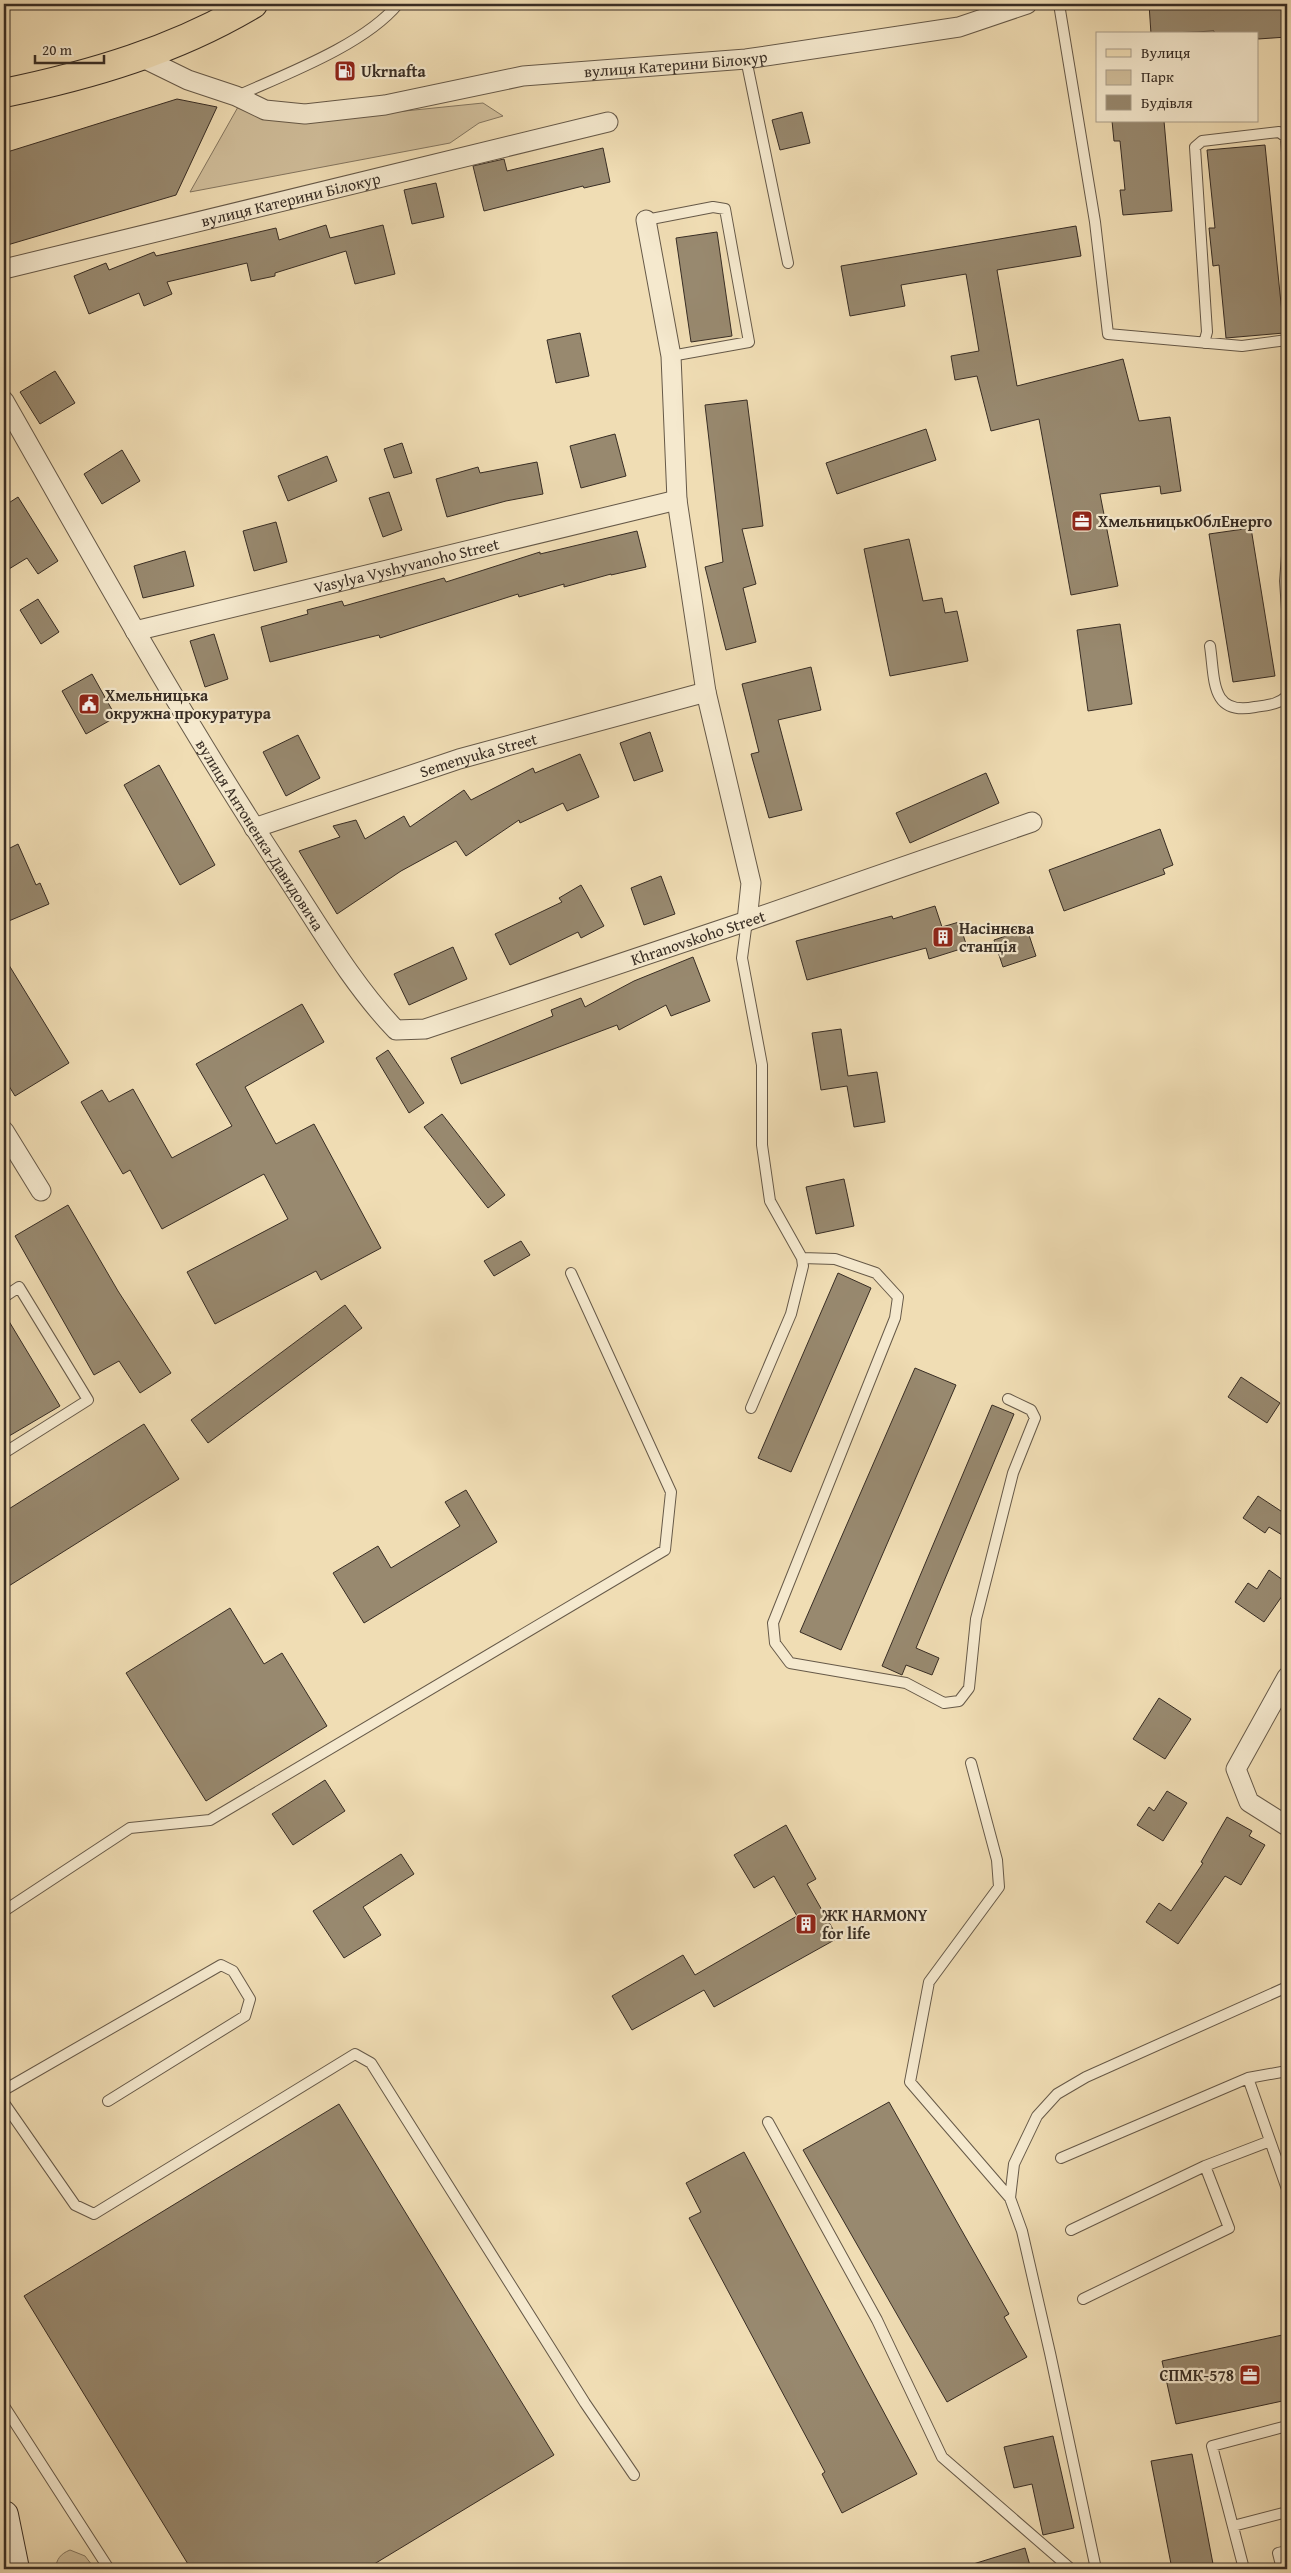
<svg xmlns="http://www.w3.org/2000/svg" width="1291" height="2573" font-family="'Gentium Book Plus',serif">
  <rect width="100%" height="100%" fill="#f0ddb4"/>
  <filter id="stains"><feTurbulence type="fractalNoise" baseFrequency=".004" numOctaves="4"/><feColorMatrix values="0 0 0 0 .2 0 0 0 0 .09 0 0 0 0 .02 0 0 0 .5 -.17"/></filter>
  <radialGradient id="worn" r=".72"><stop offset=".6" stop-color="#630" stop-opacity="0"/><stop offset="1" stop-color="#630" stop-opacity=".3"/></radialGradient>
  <!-- green -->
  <path fill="#d1bf9c" stroke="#847660" d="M483 103 503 116 479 123 450 143 190 192 238 107 305 114 395 112Z
    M70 2550 85 2556 95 2569H55C57 2559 60 2554 70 2550Z"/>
  <!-- building -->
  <path fill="#98896f" stroke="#382d24" d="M1149 4H1287V37L1258 39 1257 34H1214V31L1151 34Z
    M177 99 217 107 176 195 4 246V153Z
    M802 112 810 143 780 150 772 120Z
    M1112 121H1164L1172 211 1123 215 1120 190H1125L1120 141H1114Z
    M1265 145 1284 333 1226 338 1219 265 1213 266 1209 228H1215L1207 150Z
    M603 148 610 182 584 188 583 186 484 211 473 166 504 159 507 171Z
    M436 183 444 217 412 224 404 190Z
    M326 225 330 238 383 225 395 274 355 284 346 251 275 273V276L251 281 247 263 167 282 172 294 144 306 139 293 89 314 74 276 106 263 109 270 154 252 156 256 276 228 279 240Z
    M1076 226 1081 256 997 270 1017 386 1123 359 1139 421 1170 417 1181 491 1161 494 1160 486 1100 494 1118 586 1071 595 1039 419 991 431 977 376 955 380 951 356 979 351 966 274 901 285 905 306 850 316 841 266Z
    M717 232 732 336 691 342 676 238Z
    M580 333 589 376 556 383 547 340Z
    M55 371 75 403 40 424 20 392Z
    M747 400 763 526 742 529 756 584 743 588 756 642 726 650 705 567 723 562 705 405Z
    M926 429 936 460 837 494 826 463Z
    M615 434 626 476 581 488 570 446Z
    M402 443 412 473 394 478 384 449Z
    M122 450 140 481 102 504 84 474Z
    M327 456 337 481 288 501 278 476Z
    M537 462 543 494 506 501 447 517 436 479 478 467 480 473Z
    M389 492 402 530 383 537 369 498Z
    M18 497 58 561 38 574 27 558 4 572V506Z
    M276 522 287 562 254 571 243 531Z
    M1251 528 1275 676 1233 682 1209 534Z
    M637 531 646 567 611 575V574L564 587V584L519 597 518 594 380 638 379 635 270 662 261 627 308 614 307 610 342 601 344 606 444 578 446 582 540 552V554Z
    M909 539 923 601 942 598 945 613 957 611 968 661 890 676 864 549Z
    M185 551 194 586 143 598 134 566Z
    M38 599 59 632 41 644 20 610Z
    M1120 624 1132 704 1088 711 1077 630Z
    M214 634 228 679 205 687 190 641Z
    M811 667 821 710 778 720 802 810 769 818 751 754 759 752 742 684Z
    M92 674 116 717 86 734 62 691Z
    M650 732 663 771 634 781 620 743Z
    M298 735 320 778 286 796 263 752Z
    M580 754 599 797 567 811 563 803 520 823 519 820 466 856 456 841 401 871 337 914 299 851 340 837 333 826 356 820 365 839 404 816 410 827 464 790 471 800 533 768 535 773Z
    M159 765 215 865 180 885 124 785Z
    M986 773 999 803 910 843 896 813Z
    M1160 829 1173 865 1163 869 1165 874 1064 911 1049 870Z
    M18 844 36 885 40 883 49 904 4 923V851Z
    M661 876 675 914 644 925 631 888Z
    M581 885 604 926 581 938 578 932 510 965 495 934 562 902 559 898Z
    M935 906 942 927 959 922 967 947 929 959 926 948 807 980 796 941 892 916 893 919Z
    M1027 929 1036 956 1003 967 994 940Z
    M453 947 467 979 409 1005 394 974Z
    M4 957 69 1063 15 1096 4 1078Z
    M693 957 710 1001 671 1016 666 1005 619 1030 617 1025 461 1084 451 1058 553 1016 551 1010 581 998 585 1007 634 981Z
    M302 1004 324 1042 245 1087 276 1144 314 1124 381 1248 321 1280 316 1271 215 1324 187 1272 288 1219 264 1174 162 1229 130 1170 123 1174 81 1102 102 1090 109 1102 133 1089 172 1158 232 1126 196 1064Z
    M841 1029 848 1076 877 1072 885 1122 854 1127 847 1086 821 1090 812 1033Z
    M388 1050 424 1103 409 1113 376 1058Z
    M442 1114 505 1195 488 1208 424 1127Z
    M844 1179 854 1226 816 1234 806 1187Z
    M68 1205 118 1291 171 1373 140 1393 119 1361 94 1375 15 1236Z
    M521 1241 530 1255 494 1276 484 1261Z
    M838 1273 871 1288 791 1472 758 1458Z
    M345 1305 362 1328 208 1443 191 1420Z
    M4 1313 60 1406 4 1439Z
    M915 1368 956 1385 841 1650 800 1632Z
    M1241 1377 1280 1403 1267 1423 1228 1397Z
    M992 1405 1014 1414 916 1648 939 1658 932 1675 906 1665 902 1675 882 1666Z
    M144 1424 179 1479 4 1589V1512Z
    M466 1490 497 1542 364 1623 333 1573 378 1546 391 1568 460 1526 445 1502Z
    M1258 1496 1287 1515V1538L1269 1527 1265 1533 1243 1518Z
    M1269 1570 1287 1583V1589L1264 1622 1235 1602 1248 1583 1257 1589Z
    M230 1608 264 1664 282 1653 327 1726 206 1801 126 1673Z
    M1159 1698 1191 1719 1165 1759 1133 1739Z
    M325 1780 345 1811 293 1845 272 1814Z
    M1167 1791 1187 1803 1163 1841 1137 1825 1149 1807 1154 1811Z
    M1227 1817 1252 1831 1249 1836 1265 1845 1241 1885 1225 1876 1178 1944 1146 1922 1159 1903 1171 1911 1203 1863 1201 1862Z
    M786 1825 816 1879 807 1884 838 1938 714 2007 704 1990 632 2030 612 1996 683 1955 695 1975 797 1916 774 1876 754 1888 734 1855Z
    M401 1854 414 1874 363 1907 381 1935 344 1958 313 1911Z
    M889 2102 1009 2314 1004 2317 1027 2357 947 2402 803 2150Z
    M339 2104 554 2455 366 2569H191L24 2296Z
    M744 2152 917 2474 842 2513 822 2474 825 2472 689 2218 701 2212 686 2183Z
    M1287 2334V2400L1176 2424 1162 2361Z
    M1053 2436 1074 2528 1043 2535 1032 2484 1014 2488 1004 2447Z
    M1192 2454 1214 2569H1172L1151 2461Z
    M1025 2548 1031 2569H970V2565Z"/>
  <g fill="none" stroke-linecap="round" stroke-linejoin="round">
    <!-- lane casing -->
    <g stroke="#665948" stroke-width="12">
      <path id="lane" d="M1059 4 1095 222 1108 334 1242 346 1287 340
        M746 59 788 263
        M237 96C286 74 364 45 398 4
        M646 220 713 207 725 209 749 342 671 356
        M1204 343 1207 332 1195 147 1202 141 1279 132 1286 137 1287 152
        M1287 556 1285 581 1287 609
        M1210 646C1215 679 1210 716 1255 707 1267 705 1278 705 1287 696
        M747 921 742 958 762 1065V1145L770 1201 802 1258 803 1266 791 1314 751 1408
        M802 1258 835 1259 876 1273 898 1297 895 1318 773 1623 775 1643 790 1663 906 1683 944 1703 959 1701 969 1688 976 1619 1013 1473 1035 1418 1031 1410 1008 1399
        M4 1297 19 1287 88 1400 4 1453
        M971 1763 997 1860 999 1887 929 1982 910 2082 1010 2198
        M4 1911 130 1828 210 1820 665 1550 671 1492 571 1273
        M1248 2078 1287 2189
        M4 2090 221 1965 233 1971 250 1999 245 2016 108 2101
        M4 2103 75 2205 94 2214 355 2054 371 2063 585 2403 634 2475
        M768 2122 877 2320 942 2457 1071 2569
        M1061 2158 1248 2078 1287 2071
        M1071 2230 1205 2166 1270 2141
        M1083 2299 1229 2228 1205 2166
        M4 2406 109 2569
        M1233 2526 1287 2512
        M1096 2569 1050 2353 1022 2231 1010 2198 1014 2164 1037 2116 1057 2094 1086 2077 1287 1987
        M1244 2569 1212 2446 1287 2426
        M1282 2569 1278 2553 1287 2551"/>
    </g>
    <!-- street casing -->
    <g stroke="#665948" stroke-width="21">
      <g id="street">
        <path id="s1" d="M141 57 188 80 236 96 265 110 305 114 385 105 523 76 746 59 959 27 1027 4"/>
        <path d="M646 220 671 356 677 500 706 692 751 883 747 921"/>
        <path id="s2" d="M4 269 608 122"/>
        <path id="s3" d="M4 401C94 559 182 718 282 870 318 924 351 983 396 1030L425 1029 747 921 1032 822"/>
        <path id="s4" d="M135 631 677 500"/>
        <path id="s5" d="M254 828 459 759 706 692"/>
        <path d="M4 1131 41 1191"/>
        <path d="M1287 1677 1236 1769 1249 1802 1287 1826"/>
      </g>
    </g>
    <!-- secondary casing -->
    <g stroke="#382d24" stroke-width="30">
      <path id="secondary" d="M4 2515 15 2569"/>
    </g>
    <!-- primary casing -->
    <g stroke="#382d24" stroke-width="30">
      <path id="primary" d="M4 93C91 75 176 50 253 4"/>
    </g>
    <!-- lane -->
    <use href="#lane" stroke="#f5e9ce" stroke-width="10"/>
    <!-- street -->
    <use href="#street" stroke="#f5e9ce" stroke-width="19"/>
    <!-- secondary -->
    <use href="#secondary" stroke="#f5e9ce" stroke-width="28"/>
    <!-- primary -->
    <use href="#primary" stroke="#f0ddb4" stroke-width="28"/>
  </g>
  <!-- icons -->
  <defs>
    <g id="fuel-square" transform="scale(1.125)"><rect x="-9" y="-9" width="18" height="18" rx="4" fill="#8f2418" stroke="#f5e9ce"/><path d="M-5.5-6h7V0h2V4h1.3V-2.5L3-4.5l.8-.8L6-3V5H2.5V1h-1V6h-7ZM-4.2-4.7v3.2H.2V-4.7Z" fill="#fff"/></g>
    <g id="office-square" transform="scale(1.125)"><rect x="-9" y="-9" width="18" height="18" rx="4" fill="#8f2418" stroke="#f5e9ce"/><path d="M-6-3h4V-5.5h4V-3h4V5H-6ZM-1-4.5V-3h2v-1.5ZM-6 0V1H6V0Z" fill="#fff"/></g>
    <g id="civic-square" transform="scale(1.125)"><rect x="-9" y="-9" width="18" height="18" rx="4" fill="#8f2418" stroke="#f5e9ce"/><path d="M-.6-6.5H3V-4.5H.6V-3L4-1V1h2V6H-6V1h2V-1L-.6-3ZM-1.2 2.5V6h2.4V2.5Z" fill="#fff"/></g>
    <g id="building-square" transform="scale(1.125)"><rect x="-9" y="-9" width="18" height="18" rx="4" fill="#8f2418" stroke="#f5e9ce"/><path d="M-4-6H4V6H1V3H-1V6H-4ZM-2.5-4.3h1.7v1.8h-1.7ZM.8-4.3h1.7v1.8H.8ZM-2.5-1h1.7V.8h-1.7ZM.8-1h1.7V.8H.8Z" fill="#fff"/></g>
  </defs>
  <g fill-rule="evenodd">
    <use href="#fuel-square" x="345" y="71"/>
    <use href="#office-square" x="1082" y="521"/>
    <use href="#civic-square" x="89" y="704"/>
    <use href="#building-square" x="943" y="937"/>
    <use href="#building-square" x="806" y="1924"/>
    <use href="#office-square" x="1250" y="2375"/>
  </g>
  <g text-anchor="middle" stroke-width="4.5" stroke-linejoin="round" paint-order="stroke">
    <!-- street labels -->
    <g font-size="16" fill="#382d24" stroke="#f5e9ce">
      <text dy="6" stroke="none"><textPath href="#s1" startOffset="550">вулиця Катерини Білокур</textPath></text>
      <text dy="6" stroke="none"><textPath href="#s2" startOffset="295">вулиця Катерини Білокур</textPath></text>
      <text dy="6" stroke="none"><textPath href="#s4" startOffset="279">Vasylya Vyshyvanoho Street</textPath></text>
      <text dy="6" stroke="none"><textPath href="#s5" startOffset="236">Semenyuka Street</textPath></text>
      <text dy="6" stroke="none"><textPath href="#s3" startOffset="504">вулиця Антоненка-Давидовича</textPath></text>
      <text dy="6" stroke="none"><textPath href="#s3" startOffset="1059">Khranovskoho Street</textPath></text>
    </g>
    <!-- poi labels -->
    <g font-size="16" font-weight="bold" fill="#382d24" stroke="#f5e9ce" text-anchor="start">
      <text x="361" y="77">Ukrnafta</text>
      <text x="1098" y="527">ХмельницькОблЕнерго</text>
      <text x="105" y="701">Хмельницька<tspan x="105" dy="18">окружна прокуратура</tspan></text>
      <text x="959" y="934">Насіннєва<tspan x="959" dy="18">станція</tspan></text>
      <text x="822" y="1921">ЖК HARMONY<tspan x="822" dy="18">for life</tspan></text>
      <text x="1234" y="2381" text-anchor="end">СПМК-578</text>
    </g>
  </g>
  <!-- margin -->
  <rect width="1291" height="2573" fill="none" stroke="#f0ddb4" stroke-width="20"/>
  <rect x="5" y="5" width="1281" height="2563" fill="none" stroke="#382d24" stroke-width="2.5"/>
  <rect x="10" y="10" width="1271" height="2553" fill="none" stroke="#382d24"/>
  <!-- legend -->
  <rect x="1096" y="32" width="162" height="90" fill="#f5e9ce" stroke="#a99e8a"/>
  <rect x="1106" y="49" width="25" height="8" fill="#f0ddb4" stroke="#a99e8a"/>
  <text x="1141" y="58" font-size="15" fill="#382d24">Вулиця</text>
  <rect x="1106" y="70" width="25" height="15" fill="#d1bf9c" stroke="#a99e8a"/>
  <text x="1141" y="82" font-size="15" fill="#382d24">Парк</text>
  <rect x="1106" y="95" width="25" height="15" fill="#98896f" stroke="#a99e8a"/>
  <text x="1141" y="108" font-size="15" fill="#382d24">Будівля</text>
  <!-- scale -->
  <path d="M35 55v8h69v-8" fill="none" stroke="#382d24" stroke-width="2.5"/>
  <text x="42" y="55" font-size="15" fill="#382d24" stroke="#f5e9ce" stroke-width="4" paint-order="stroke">20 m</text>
  <rect width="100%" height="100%" filter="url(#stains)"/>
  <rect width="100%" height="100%" fill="url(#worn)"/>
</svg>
